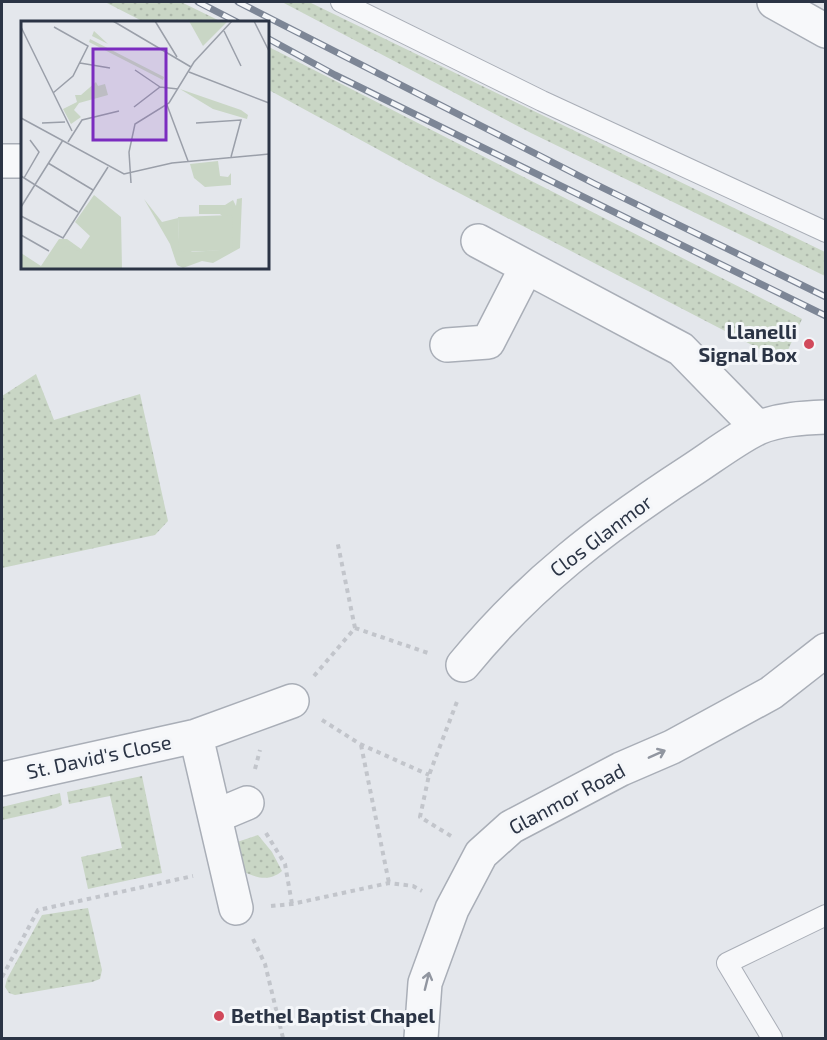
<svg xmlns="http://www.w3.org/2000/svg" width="827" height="1040" font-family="'Exo 2',sans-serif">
  <defs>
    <pattern id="grass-dots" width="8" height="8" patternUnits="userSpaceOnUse" patternTransform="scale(1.5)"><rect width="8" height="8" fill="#c9d6c5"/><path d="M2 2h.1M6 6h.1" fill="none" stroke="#adb8ab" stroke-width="1.8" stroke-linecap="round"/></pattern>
  </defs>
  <rect width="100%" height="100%" fill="#e4e7ec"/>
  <!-- grass -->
  <path fill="url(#grass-dots)" d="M105 2H181L222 22H144Z
    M282 2H309L825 252V276L531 133Z
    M267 46 802 319 783 361 436 181 267 89Z
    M36 374 54 420 140 394 168 521 155 535 2 568V396Z
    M142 776 162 873 88 889 81 857 122 848 110 796 69 804 67 792Z
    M60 793 62 805 56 808 2 820V807Z
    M258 835 272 852 282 871C268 883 255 877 240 870L237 842Z
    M88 908 102 970 100 979 92 982 15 995 9 993 5 987 7 979 42 915Z"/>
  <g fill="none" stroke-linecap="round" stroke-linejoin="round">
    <!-- service casing -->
    <g stroke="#a9aeb7" stroke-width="22">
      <path id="service" d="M341 2 542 101 826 232
        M772 1038 727 963 826 915"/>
    </g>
    <!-- minor casing -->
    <g stroke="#a9aeb7" stroke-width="36">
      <path id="minor" d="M774 2 826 31
        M2 161H22
        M478 241 681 349 758 428
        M447 345 488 342 526 268
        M463 665C529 584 604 527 692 470 712 457 737 438 758 428 779 419 803 418 826 417
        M196 736 236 908
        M2 779 196 736 292 701
        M216 816 247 803
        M421 1038 425 983 452 909 481 854 511 827 621 769 672 747 771 693 826 650"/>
    </g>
    <!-- path -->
    <path stroke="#c2c5cb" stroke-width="4" stroke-dasharray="4.5 4.5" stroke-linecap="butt" d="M355 628 431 654
      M314 676 355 628 337 540
      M322 720 360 744 429 775
      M361 745 389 883
      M255 769 260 750
      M266 833 285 864 292 904
      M451 836 420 817 429 775 458 699
      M271 906 292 904 389 883 413 886 422 891
      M253 939 265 964 283 1038
      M2 977 38 910 193 876"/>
    <!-- service -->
    <use href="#service" stroke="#f7f8fa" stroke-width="20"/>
    <!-- minor -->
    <use href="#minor" stroke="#f7f8fa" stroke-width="33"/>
    <!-- rail casing -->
    <g stroke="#7d8696" stroke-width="7">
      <path id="rail" d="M198 2 237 22
        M238 2 595 184 826 297
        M267 38 335 75 826 316"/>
    </g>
    <!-- rail -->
    <use href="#rail" stroke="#f4f6f9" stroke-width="4.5" stroke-dasharray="14" stroke-linecap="butt"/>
  </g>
  <!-- one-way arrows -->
  <defs><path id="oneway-shaft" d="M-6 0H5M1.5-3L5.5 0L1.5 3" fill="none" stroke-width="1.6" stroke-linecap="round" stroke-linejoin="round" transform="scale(1.5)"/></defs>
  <g stroke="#9196a0">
    <use href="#oneway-shaft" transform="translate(657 754) rotate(-24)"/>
    <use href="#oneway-shaft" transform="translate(427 981) rotate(-76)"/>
  </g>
  <!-- markers -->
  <g fill="#d1495b" stroke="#f4f6f9" stroke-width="2">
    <circle cx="809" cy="344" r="6"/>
    <circle cx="219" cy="1016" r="6"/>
  </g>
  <g text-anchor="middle" stroke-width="6" stroke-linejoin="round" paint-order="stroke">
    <!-- poi labels -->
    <g font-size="20" font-weight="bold" fill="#2b3445" stroke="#f4f6f9" text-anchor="end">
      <text x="797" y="339">Llanelli<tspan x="797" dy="23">Signal Box</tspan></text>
      <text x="231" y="1023" text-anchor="start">Bethel Baptist Chapel</text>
    </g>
    <!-- street labels -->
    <g font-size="20" fill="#2b3445" stroke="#f4f6f9">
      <text transform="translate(601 536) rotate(-37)" y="7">Clos Glanmor</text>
      <text transform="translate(99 757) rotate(-12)" y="7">St. David's Close</text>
      <text transform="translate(567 799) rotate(-28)" y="7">Glanmor Road</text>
    </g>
  </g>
  <!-- overview -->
  <g transform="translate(21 21)">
    <rect width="248" height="248" fill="#e4e7ec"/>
    <path d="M168 0H207L182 25ZM73 10 87 23 159 59 71 15ZM69 18 143 56 142 59 68 21ZM75 61 77 65 84 63 87 74 58 82 53 89 60 96 50 103 42 88 56 81 54 74H60ZM159 68 220 89 227 94 226 98 192 88ZM197 140 199 155 207 156 210 152V164L184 166 173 157 169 143ZM73 174 100 196 101 247H0V232L20 245 38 218H46L60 228 69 215 54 201ZM221 177 219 227 192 242 181 240 162 247 156 244 149 223 123 178 141 201 157 197 158 220 171 231 199 229 211 204 199 193H178V184H204L212 179 215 185 216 178Z" fill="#c9d6c5"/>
    <path d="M211 194 212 229 158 231 157 196ZM47 225 71 236 78 247H24L38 228Z" fill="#c9d6c5"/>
    <path fill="none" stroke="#9a9fa9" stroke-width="1.5" d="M92 0 170 46M134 0 156 36M233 0 248 30M0 6 51 110M203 10 220 45M59 42 89 47M114 49 139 66M168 51 248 82M32 72 52 55 67 25 33 6M146 84 167 140M113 86 139 66 157 68M0 97 103 153 151 142 248 133M21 102 44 101M175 102 220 99 210 136M47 121 61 99 98 90M27 142 72 169M0 155 57 191M3 157 18 131 9 119M110 162 108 131 114 103 148 82 173 41 211 0M0 186 42 119M0 195 42 217 87 146M0 214 28 230"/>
    <path fill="#7b2cbf" fill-opacity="0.15" stroke="#7b2cbf" stroke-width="3" d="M72 28H145V119H72Z"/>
    <rect width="248" height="248" fill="none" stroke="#2b3445" stroke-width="3"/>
  </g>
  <!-- border -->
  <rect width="827" height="1040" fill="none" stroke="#2b3445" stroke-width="6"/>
</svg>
